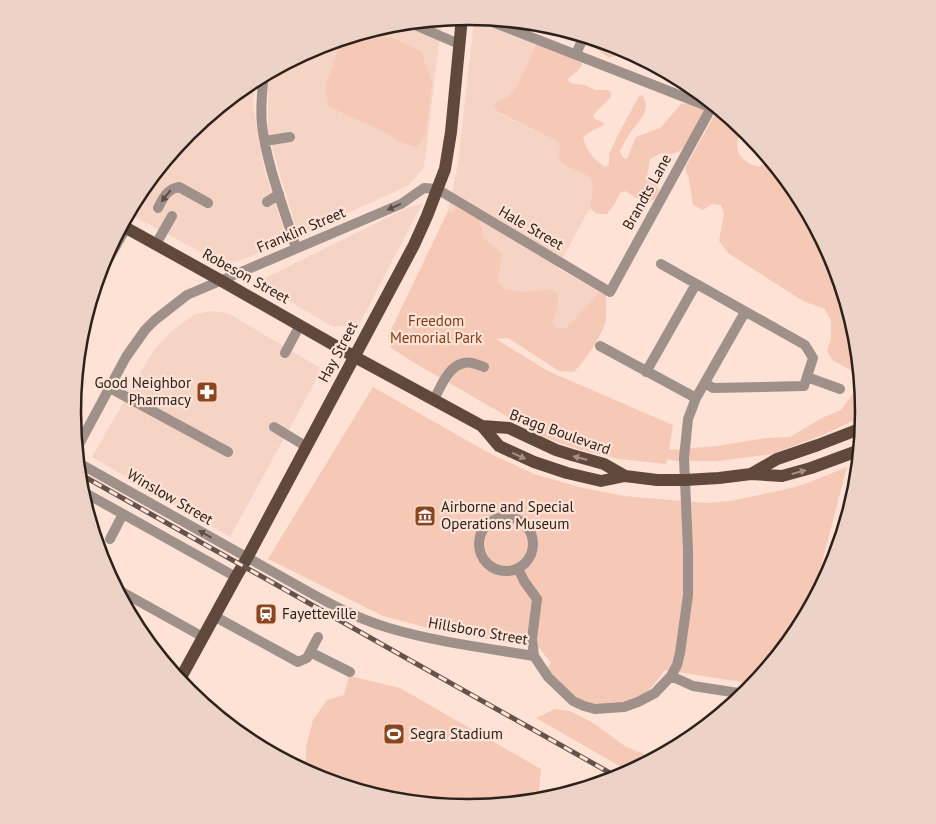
<svg xmlns="http://www.w3.org/2000/svg" width="936" height="824" font-family="'PT Sans',sans-serif">
  <rect width="100%" height="100%" fill="#fee2d6"/>
  <!-- built -->
  <path fill="#f6d4c5" d="M442 19 424 167 409 185 307 232 297 230 278 168 268 130V88L271 71 317 46 391 24Z
    M474 21 536 45 519 82 509 96 496 102 493 107 498 113 553 139 560 145 558 156 562 164 590 177 593 184 590 208 557 268 606 295V321L600 335 566 328 557 330 471 272 460 219 448 211 458 163Z
    M256 79 253 105 264 169 286 236 285 243 235 262 211 258 128 213 139 192 188 132 248 83Z
    M422 204 359 325 333 327 257 282 409 207Z
    M213 311 228 313 322 369 230 537 92 457 153 351 173 330 195 314Z"/>
  <!-- green -->
  <path fill="#f5c9b5" d="M375 29 378 36 393 38 421 51 432 83 426 133 417 147 400 142 389 134 338 111 329 106 326 94V85L342 39Z
    M590 38 620 46 624 49 622 53 609 58 597 49 589 41Z
    M543 44 581 62 582 65C579 71 573 74 568 79L569 82 575 84 585 85 596 90H608L611 93 610 98 593 115 595 119 604 123 603 126 593 130 583 137C587 152 593 158 605 167L609 165V154L620 131 639 96 642 95C653 110 638 121 630 133 626 139 623 145 620 151L623 158 627 159 636 137 660 128 681 104C689 103 699 104 705 111L685 147 678 152 671 154 662 153 650 159 647 176 659 189 656 198 650 202 639 199 625 191 620 193 614 205 607 214H597L590 208 593 184 590 177 562 164 558 156 560 145 553 139 498 112 493 107 496 102 509 96 519 82 536 45Z
    M714 116C722 117 738 123 742 130 731 148 739 162 759 167L771 160 797 192 812 222 813 223 834 261 856 335 860 375 832 360 827 350 831 339V321L825 309 803 301 728 253 719 241 724 214 721 205 712 204 703 210 693 205 689 179 685 168Z
    M455 208C460 209 474 214 477 218 482 223 482 232 483 238L502 253 498 282 505 289 522 292 550 289 558 293V306L552 323 557 329 566 328 599 293 606 295C606 304 607 314 605 323 601 337 584 362 574 372L559 371 508 338 496 339 548 371 673 425 669 450 717 446 765 438 790 437 822 418 841 410 856 389 861 385 863 416 825 434 772 454 718 461H677L667 459 666 464 619 459 578 449 543 437 418 365 391 348 388 336 448 211 452 213Z
    M373 387 489 453 534 474 579 487 624 496 707 503 730 501 783 490 805 484 847 467 810 608 797 632 754 684 665 670C657 682 647 691 638 702L608 709 573 701 550 672 548 667 551 663 532 639 509 643 436 630 383 616 268 559Z
    M349 676 400 688 541 769 538 801 468 808 391 800 316 778 305 772 306 747 313 720 327 700 344 695Z
    M555 709 570 711 595 724 626 747 655 758 630 772 536 718Z"/>
  <g fill="none" stroke-linecap="round" stroke-linejoin="round">
    <!-- minor -->
    <path stroke="#9f908a" stroke-width="10" d="M482 18 725 113
      M408 22 459 44
      M576 54 584 36
      M264 74C262 91 260 108 262 125 267 167 284 208 296 248
      M265 141 290 137
      M267 202 279 194
      M158 208C163 198 167 189 179 187L208 203
      M156 244 172 216
      M661 264 805 345 813 358 804 386 713 388 705 383
      M97 279 126 228
      M600 346 696 398
      M285 353 300 325
      M646 372 696 284
      M807 377 840 389
      M110 388 228 452
      M434 399C441 387 448 366 464 363 470 361 478 365 484 367
      M274 427 307 447
      M76 450 126 357 145 330 155 320 187 295 401 204 424 188 437 189 610 292 711 108
      M77 462C140 497 203 533 266 568 306 590 345 615 389 628 436 642 486 648 534 656
      M80 490 236 577
      M479 544a27 27 0 1 1 54 0a27 27 0 1 1-54 0Z
      M110 539 123 514
      M518 568 524 581 537 599 532 639 534 656 548 677 573 701 584 706 595 709 624 707 638 702 655 693 671 676 677 665 680 653 688 595V550L684 458 688 419 696 398 745 312
      M115 588 203 637
      M214 616 298 662 307 658 318 637
      M310 652 350 672
      M671 676 693 686 745 694"/>
    <!-- major -->
    <path stroke="#60483d" stroke-width="12" d="M121 225 220 280 355 357 482 426 499 446 534 462 567 473 601 481 625 476 657 480H685L719 478 751 474 782 476 811 468 860 450
      M482 426 509 428 556 450 572 455 604 464 625 476
      M751 474 777 459 818 445 862 428
      M179 681 236 577 247 558 414 245 427 216 445 169 451 132 462 17"/>
    <!-- rail casing -->
    <g stroke="#64534c" stroke-width="5">
      <path id="rail" d="M78 473 619 778"/>
    </g>
    <!-- rail -->
    <use href="#rail" stroke="#fee2d6" stroke-width="3" stroke-dasharray="9" stroke-linecap="butt"/>
  </g>
  <!-- one-way arrows -->
  <defs><path id="oneway-solid" d="M-6-.8H1V-3.2L6.5 0L1 3.2V.8H-6Z" transform="scale(1.25)"/></defs>
  <g fill="#5b4d47">
    <use href="#oneway-solid" transform="translate(166 196) rotate(128)"/>
    <use href="#oneway-solid" transform="translate(394 207) rotate(156)"/>
    <use href="#oneway-solid" transform="translate(205 534) rotate(-150)"/>
  </g>
  <g fill="#a78d82">
    <use href="#oneway-solid" transform="translate(519 456) rotate(24)"/>
    <use href="#oneway-solid" transform="translate(580 458) rotate(-165)"/>
    <use href="#oneway-solid" transform="translate(799 472) rotate(-15)"/>
  </g>
  <!-- icons -->
  <defs>
    <g id="pharmacy-square" transform="scale(1.125)"><rect x="-9" y="-9" width="18" height="18" rx="4" fill="#8b451f" stroke="#fee2d6"/><path d="M-2-6h4v4h4v4h-4v4h-4v-4h-4v-4h4Z" fill="#fff"/></g>
    <g id="museum-square" transform="scale(1.125)"><rect x="-9" y="-9" width="18" height="18" rx="4" fill="#8b451f" stroke="#fee2d6"/><path d="M0-6L6-3V-2H-6V-3ZM-5-1h2V3h-2ZM-1-1h2V3h-2ZM3-1h2V3H3ZM-6 4H6V6H-6Z" fill="#fff"/></g>
    <g id="station-square" transform="scale(1.125)"><rect x="-9" y="-9" width="18" height="18" rx="4" fill="#8b451f" stroke="#fee2d6"/><path d="M-3-6H3Q5-6 5-4V2Q5 4 3 4L4.5 6H3L1.5 4h-3L-3 6H-4.5L-3 4Q-5 4-5 2V-4Q-5-6-3-6ZM-3.5-4v3h7v-3ZM-3.5 1v1.5H-2V1ZM2 1v1.5H3.5V1Z" fill="#fff"/></g>
    <g id="stadium-square" transform="scale(1.125)"><rect x="-9" y="-9" width="18" height="18" rx="4" fill="#8b451f" stroke="#fee2d6"/><path d="M0-5a6.5 5 0 1 0 0 10a6.5 5 0 1 0 0-10ZM-3.5-1.8h7v3.6h-7Z" fill="#fff"/></g>
  </defs>
  <g fill-rule="evenodd">
    <use href="#pharmacy-square" x="207" y="392"/>
    <use href="#museum-square" x="425" y="516"/>
    <use href="#station-square" x="266" y="614"/>
    <use href="#stadium-square" x="394" y="734"/>
  </g>
  <g text-anchor="middle" stroke-width="4.5" stroke-linejoin="round" paint-order="stroke">
    <!-- street labels -->
    <g font-size="15" fill="#2d211b" stroke="#fee2d6">
      <text transform="translate(647 192) rotate(-61)" y="5">Brandts Lane</text>
      <text transform="translate(531 228) rotate(30)" y="5">Hale Street</text>
      <text transform="translate(301 230) rotate(-23)" y="5">Franklin Street</text>
      <text transform="translate(246 276) rotate(29)" y="5">Robeson Street</text>
      <text transform="translate(338 352) rotate(-62)" y="5">Hay Street</text>
      <text transform="translate(560 432) rotate(20)" y="5">Bragg Boulevard</text>
      <text transform="translate(170 497) rotate(30)" y="5">Winslow Street</text>
      <text transform="translate(478 631) rotate(10)" y="5">Hillsboro Street</text>
    </g>
    <!-- park labels -->
    <g font-size="15" fill="#7f3b16" stroke="#fee2d6">
      <text x="436" y="326">Freedom<tspan x="436" dy="17">Memorial Park</tspan></text>
    </g>
    <!-- poi labels -->
    <g font-size="15" fill="#2d211b" stroke="#fee2d6" text-anchor="start">
      <text x="191" y="388" text-anchor="end">Good Neighbor<tspan x="191" dy="17">Pharmacy</tspan></text>
      <text x="441" y="512">Airborne and Special<tspan x="441" dy="17">Operations Museum</tspan></text>
      <text x="282" y="619">Fayetteville</text>
      <text x="410" y="739">Segra Stadium</text>
    </g>
  </g>
  <!-- crop -->
  <path d="M0 0H936V824H0ZM81 412a387 387 0 1 1 774 0a387 387 0 1 1-774 0Z" fill="#edd3c7" fill-rule="evenodd"/>
  <path fill="none" stroke="#2d211b" stroke-width="2.5" d="M81 412a387 387 0 1 1 774 0a387 387 0 1 1-774 0Z"/>
</svg>
